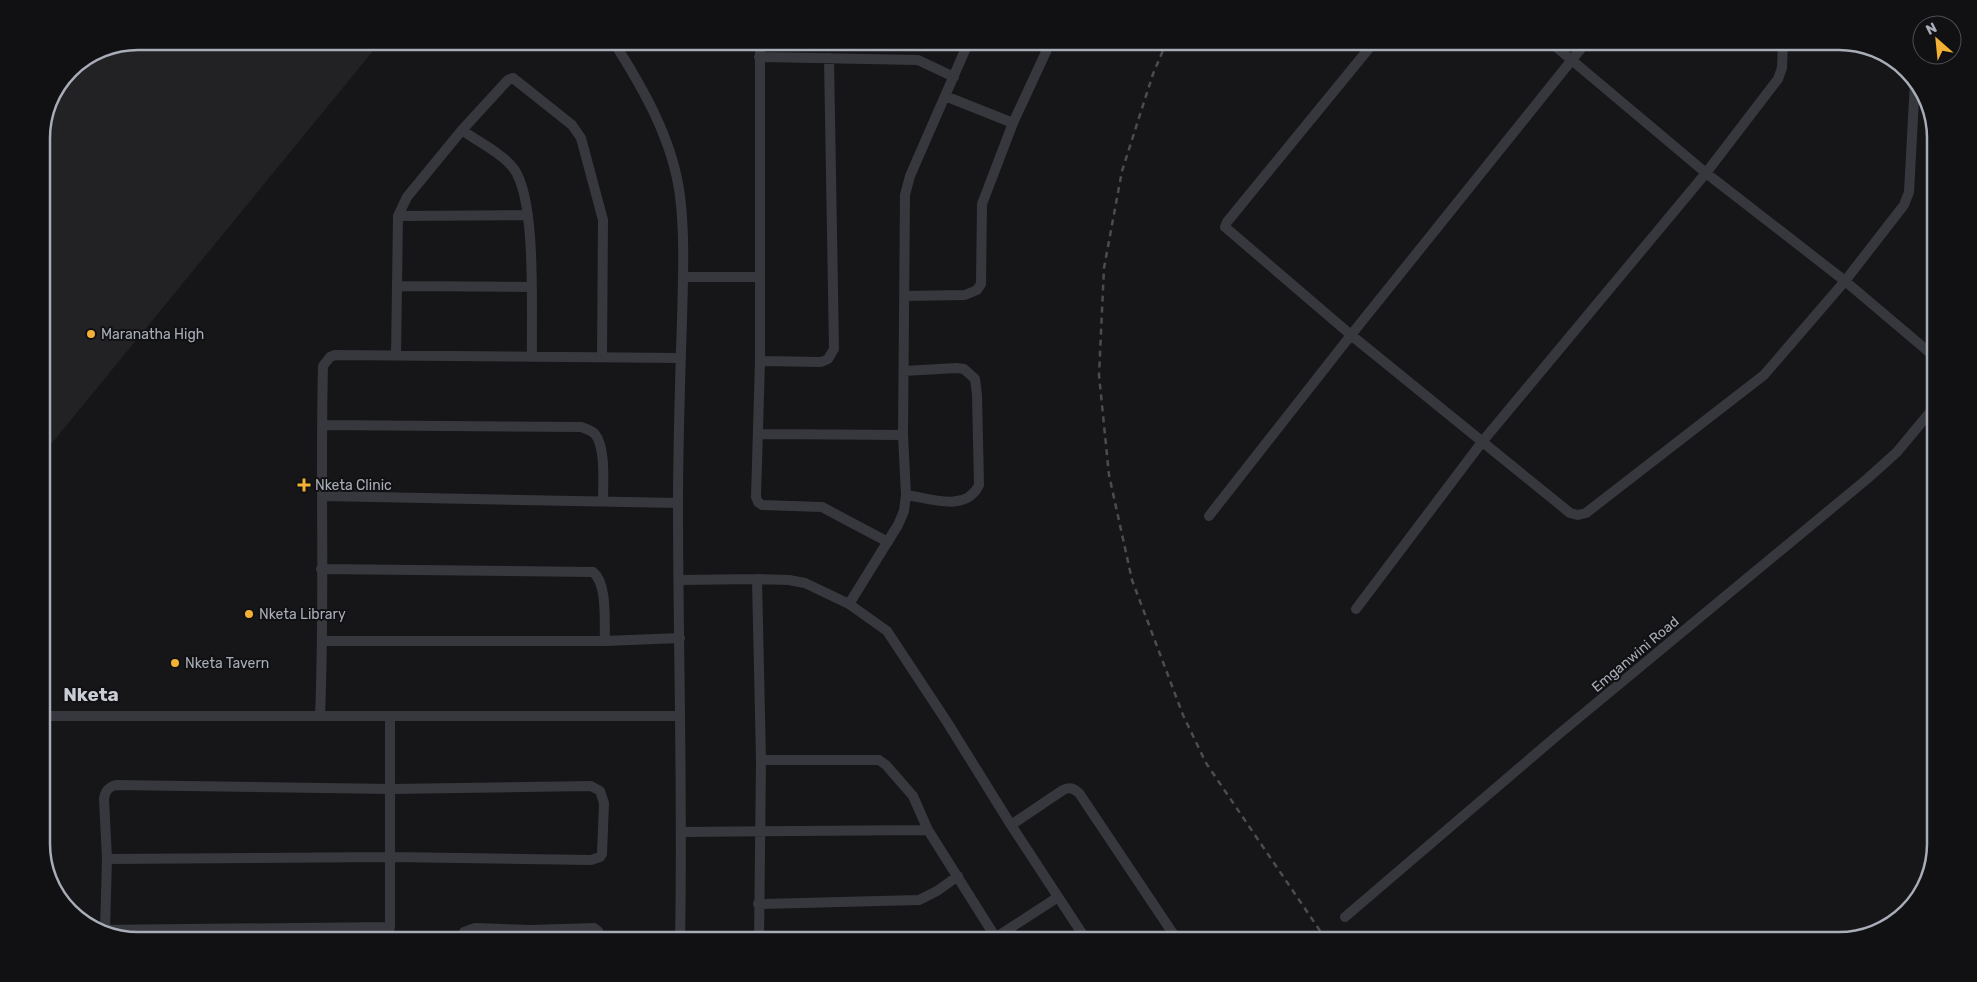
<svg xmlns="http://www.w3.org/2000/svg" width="1977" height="982" font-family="Rubik,sans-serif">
  <rect width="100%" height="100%" fill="#161618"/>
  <!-- built -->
  <path fill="#222225" d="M138 41H379L373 51 52 443H41L43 126 49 101 70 69 101 49Z"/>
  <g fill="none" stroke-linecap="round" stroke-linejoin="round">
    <!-- minor -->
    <path stroke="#37383d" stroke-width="10" d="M613 41C643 88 673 140 680 196 685 236 683 280 682 320 680 381 678 443 678 504 678 650 683 795 680 941
      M760 41V361L756 497 758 502 762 505 822 507 888 542
      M1375 41 1227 222 1225 227 1351 335 1570 513 1578 515 1586 513 1764 375 1845 281 1904 205 1909 192 1915 81
      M1549 41 1706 173 1845 281 1936 358
      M759 57 918 60 954 77
      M945 96 1013 123
      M462 130C478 142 502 153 514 169 537 201 531 314 532 357
      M398 216 528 215
      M683 277H759
      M398 286 531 287
      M905 296 965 295 977 290 981 284 982 204 1013 123 1051 41
      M396 356 398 216 407 197 462 130 508 80 513 78 572 125 581 138 603 220 602 357
      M760 361 821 362 828 359 834 349 829 58
      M904 371 956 368 964 369 975 379 977 395 979 485C966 513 929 498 906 495
      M322 425 581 427C586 429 591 430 595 434 606 448 603 483 603 501
      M759 434 903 435
      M323 496 678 503
      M1209 516 1351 335 1587 41
      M321 569 593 572C608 584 604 623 605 641
      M757 579 761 760 759 941
      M679 580 757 579 789 580 805 583 849 604 887 631 947 722 1011 825 1087 941
      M849 604 898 525 904 511 906 495 903 435 905 195 910 176 969 41
      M1356 609 1482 442 1706 173 1778 79 1782 68 1783 41
      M323 641H605L680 638
      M41 716H680
      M320 716C325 599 320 483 323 366L330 357 335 355 681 358
      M761 760H879L886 765 913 796 928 830 996 938
      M1011 825 1063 790C1070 787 1073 788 1079 793L1178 941
      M682 832 928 830
      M758 904 919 900 937 891 958 876
      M1345 917 1559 734 1867 479 1897 452 1936 405
      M94 930 390 927
      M105 930 107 859 104 799C105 791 108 787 116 785L391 789 591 786 600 791 604 803 602 854 600 857 591 860 390 857 107 859
      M992 940 1058 897
      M385 941 390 927V716
      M460 941 464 932 475 928 530 930 594 928 598 931 601 941"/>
    <!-- rail -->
    <path stroke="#4a4c52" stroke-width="2.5" stroke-dasharray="6 5" stroke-linecap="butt" d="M1167 41 1153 74 1122 171 1104 268 1099 375 1109 475 1132 580 1183 715 1206 763 1327 941"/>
  </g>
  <!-- markers -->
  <g fill="#f2b134" stroke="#111113" stroke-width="2">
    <circle cx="91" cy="334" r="5"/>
    <path d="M301.5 477.5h5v5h5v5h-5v5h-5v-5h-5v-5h5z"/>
    <circle cx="249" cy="614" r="5"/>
    <circle cx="175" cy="663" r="5"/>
  </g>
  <g text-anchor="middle" stroke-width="4" stroke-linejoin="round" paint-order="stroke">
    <!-- poi labels -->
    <g font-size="14" fill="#a8adb8" stroke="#111113" text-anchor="start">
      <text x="101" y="339">Maranatha High</text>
      <text x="315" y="490">Nketa Clinic</text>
      <text x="259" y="619">Nketa Library</text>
      <text x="185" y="668">Nketa Tavern</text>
    </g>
    <!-- street labels -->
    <g font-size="14" fill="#a8adb8" stroke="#111113">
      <text transform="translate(1635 654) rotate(-40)" y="5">Emganwini Road</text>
    </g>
    <!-- district labels -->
    <g font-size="19" font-weight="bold" fill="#c9ccd4" stroke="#111113">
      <text x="91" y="701">Nketa</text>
    </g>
  </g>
  <!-- crop -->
  <path d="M0 0H1977V982H0ZM138 50H1839A88 88 0 0 1 1927 138V844A88 88 0 0 1 1839 932H138A88 88 0 0 1 50 844V138A88 88 0 0 1 138 50Z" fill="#111113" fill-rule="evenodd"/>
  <path fill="none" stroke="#a8adb8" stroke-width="2.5" d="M138 50H1839A88 88 0 0 1 1927 138V844A88 88 0 0 1 1839 932H138A88 88 0 0 1 50 844V138A88 88 0 0 1 138 50Z"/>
  <!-- north arrow -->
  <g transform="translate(1937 40) rotate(333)"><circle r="24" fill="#111113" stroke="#4d4f55"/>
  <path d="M0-4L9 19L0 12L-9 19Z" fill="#f2b134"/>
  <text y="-8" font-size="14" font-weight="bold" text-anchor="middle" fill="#a8adb8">N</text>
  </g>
</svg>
